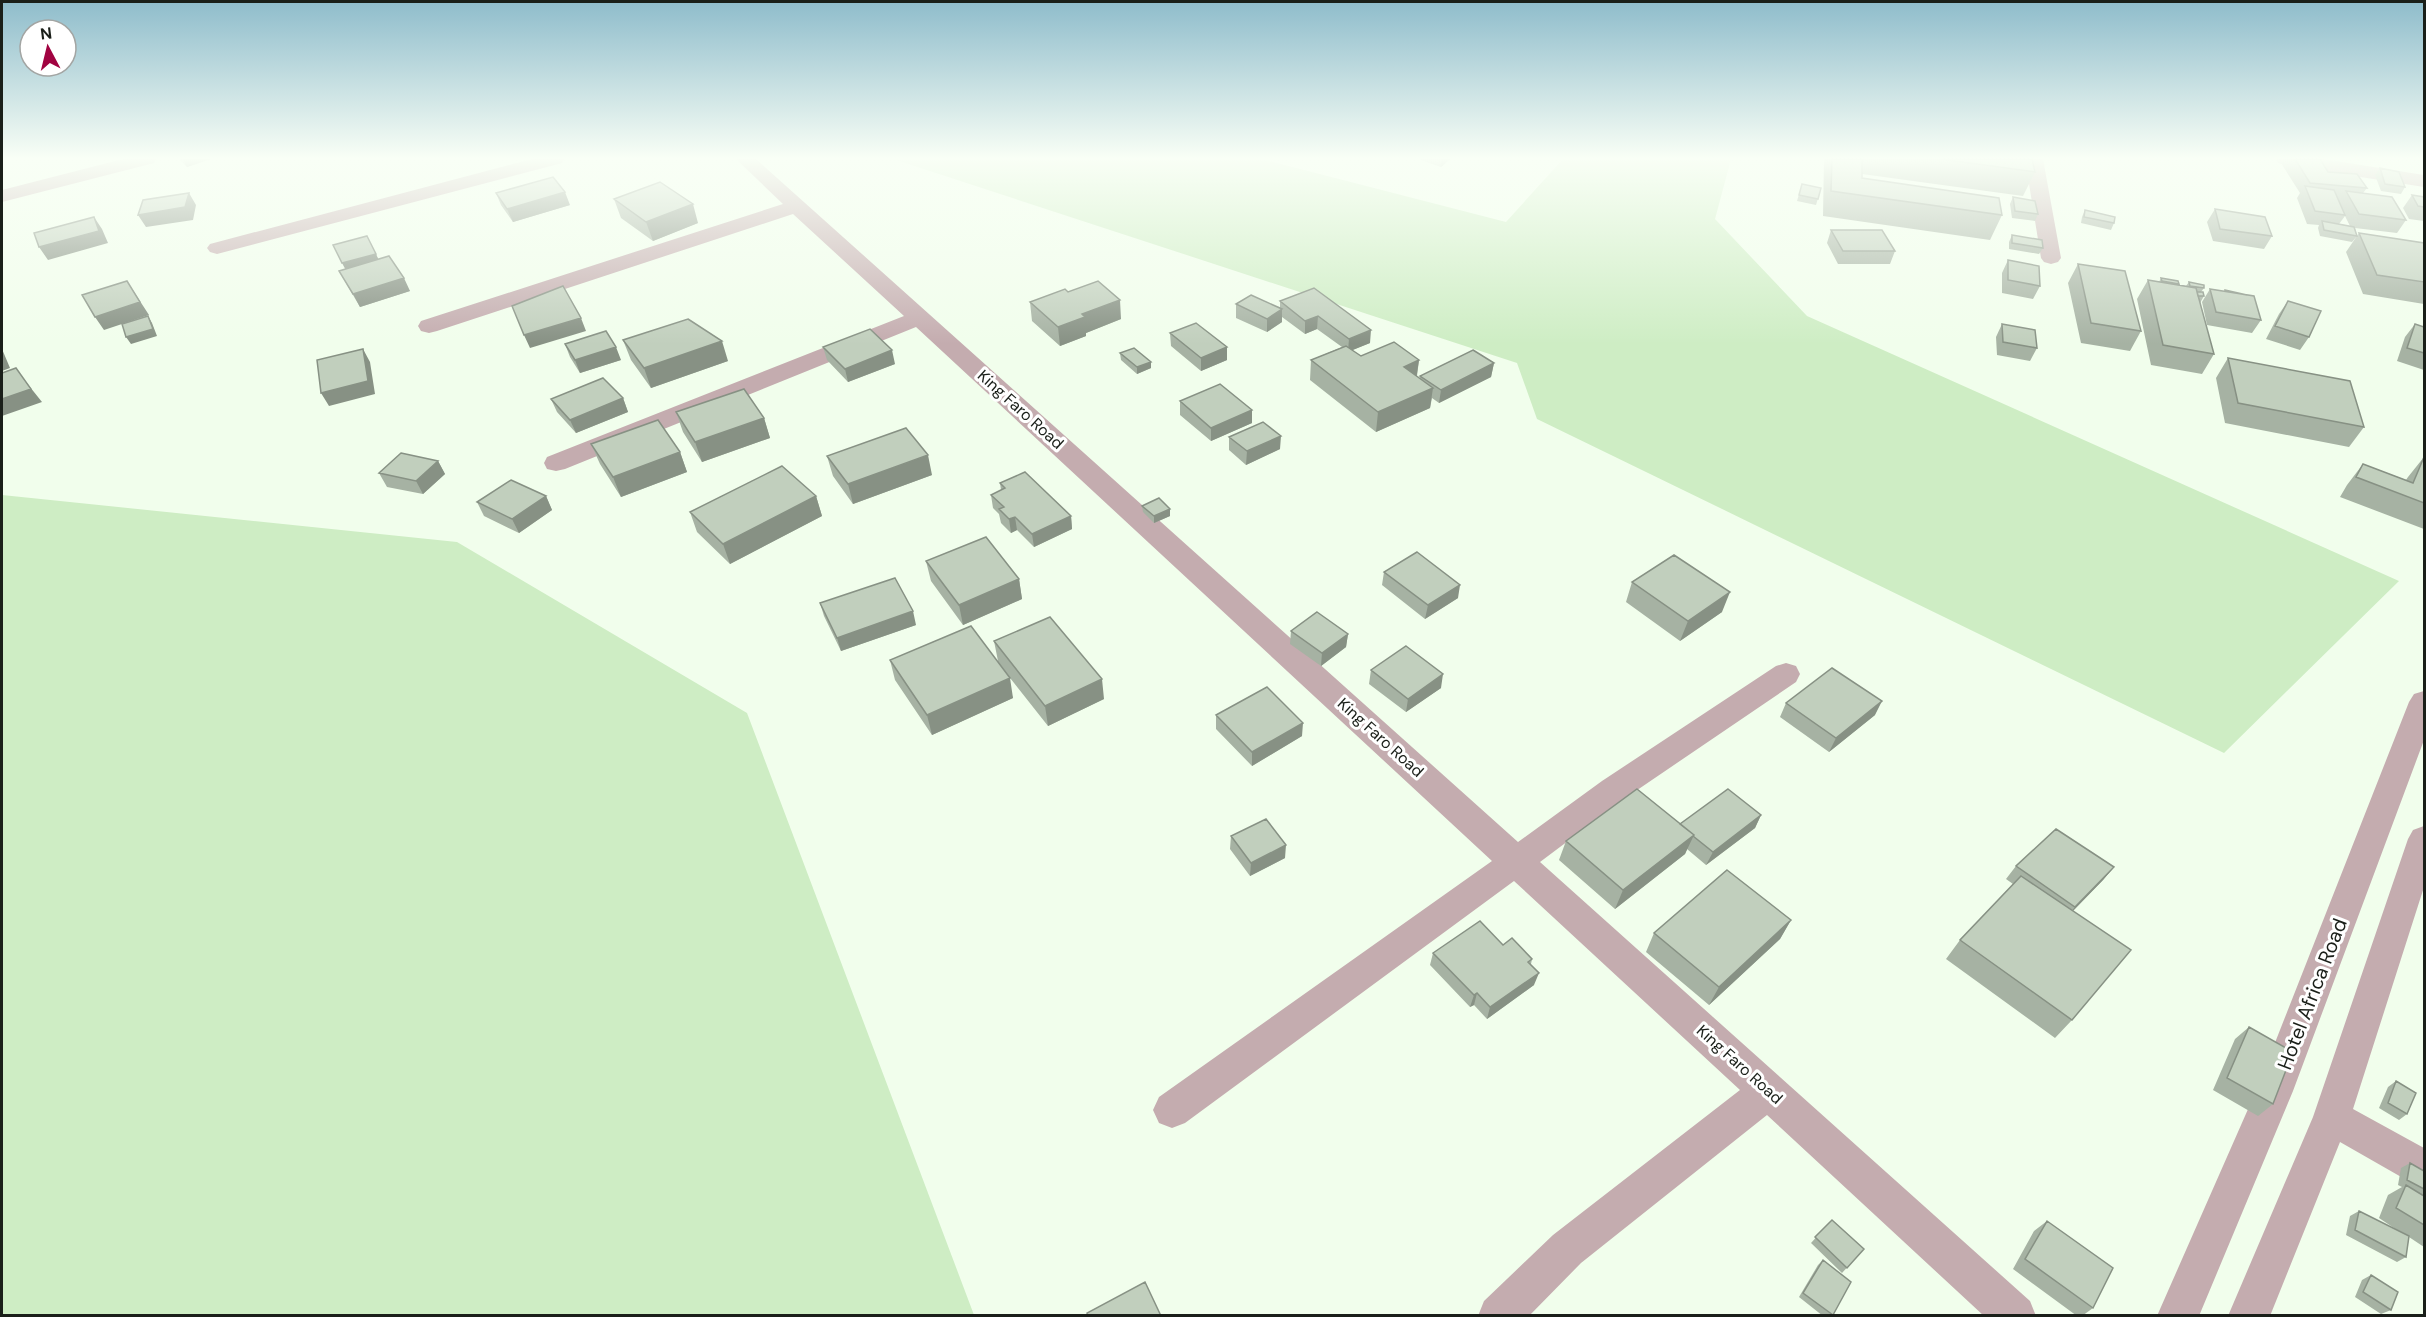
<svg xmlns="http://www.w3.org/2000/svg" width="2426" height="1317" font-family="'DM Sans',sans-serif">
  <rect width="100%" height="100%" fill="#f1feec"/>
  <!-- green -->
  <path fill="#ceedc4" d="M893 159H1261L1506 222 1563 159H1731L1715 219 1807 316 2399 581 2224 753 1537 419 1517 363Z
    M2 495 457 542 747 713 974 1315H2Z"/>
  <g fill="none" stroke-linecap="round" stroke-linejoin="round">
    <!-- minor -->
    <path fill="#c4acaf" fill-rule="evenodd" d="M123 159H156L154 163 2 202V190Z
      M532 159H564L562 163 217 254 210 252 207 248 210 244Z
      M736 159H756L1518 842 1602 781 1776 666 1786 663 1796 666 1800 674 1796 682 1624 799 1540 862 2030 1301 2036 1316H1984L1767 1115 1581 1263 1529 1316H1478L1484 1301 1553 1235 1740 1090 1514 881 1185 1123 1172 1128 1159 1123 1153 1110 1159 1097 1492 861 916 327 565 469 556 471 547 469 544 463 547 457 904 316 793 214 437 331 429 333 421 331 418 326 421 321 783 204Z
      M2025 159H2043L2061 258 2058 262 2051 264 2044 262 2041 258Z
      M2276 159H2323L2424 175V187L2285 165 2278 163Z
      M2424 691V740L2293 1091 2199 1316H2157L2256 1091 2409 702 2414 694Z
      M2424 826V887L2353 1109 2424 1148V1188L2410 1182 2340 1142 2270 1316H2228L2313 1117 2408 839 2413 830Z"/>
  </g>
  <!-- wall -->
  <path fill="#a6b2a3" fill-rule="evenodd" d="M179 159H211L187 167Z
    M1418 159H1450L1441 167Z
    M1824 159H2032L2035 172 2023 196 1862 174V178L2002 215 1990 240 1823 216Z
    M2284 159H2320L2328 172 2367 188 2363 193 2406 220 2397 233 2355 228 2357 236 2352 242 2320 236 2318 228 2319 225 2307 224 2297 198 2300 193 2281 163ZM2345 216 2350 226 2339 224Z
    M2380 168 2405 187 2401 194 2381 191 2375 175Z
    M1802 184 1821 188 1816 205 1797 201Z
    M496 193 570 205 513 222 501 205Z
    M2412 195 2424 197V221L2409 219 2403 208Z
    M2013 197 2038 214 2035 221 2012 218 2010 204Z
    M614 199 698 223 653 241 621 218Z
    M2215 209 2272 236 2264 249 2213 241 2207 222Z
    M2085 210 2114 223 2111 230 2081 223 2082 217Z
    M1831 230 1895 251 1890 264H1838L1827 243Z
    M2359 233 2424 243V304L2363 294 2346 252Z
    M2012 235 2043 248 2039 254 2009 249V242Z
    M367 236 378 259 410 291 360 307 339 271 345 269Z
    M2008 260 2040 286 2033 299 2002 293V273Z
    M2078 264 2141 331 2130 351 2081 343 2068 283Z
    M2161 278 2178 285 2186 286 2189 282 2204 288 2201 292 2204 296 2200 303 2214 354 2202 374 2151 365 2137 299 2148 280 2159 282Z
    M1314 288 1370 343 1352 350 1361 356 1419 360 1417 376 1420 378V376L1494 363 1491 377 1439 403 1432 398 1430 408 1376 432 1310 380 1311 360 1342 347 1317 329 1305 334 1282 317V322L1267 332 1236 318V304L1280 307V301Z
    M2210 289 2261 320 2252 333 2207 325 2202 302Z
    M1068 292 1121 319 1086 333V336L1060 346 1032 321 1030 302Z
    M2288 301 2309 337 2300 350 2266 339 2279 314Z
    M2002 324 2037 348 2030 361 1997 355 1996 337Z
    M2415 324 2424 327V370L2397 361 2405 337Z
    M1170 333 1227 347V360L1201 371 1171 346Z
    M623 340 728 361 651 388 631 360Z
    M565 344 621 360 580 373 570 357Z
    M823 347 895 364 848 382 827 360Z
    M1120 353 1151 362V368L1137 374 1121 360Z
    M2228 358 2364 427 2349 447 2225 423 2216 378Z
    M623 398 628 412 576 433 557 412 551 399Z
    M1180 401 1252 410V423L1211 441 1180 415Z
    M676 412 764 418 770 438 702 462 683 432Z
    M1229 437 1280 449 1246 465 1229 450Z
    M591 444 680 452 687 472 621 497 600 464Z
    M827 456 932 475 853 504 833 476Z
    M2424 457V529L2340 497 2347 485 2363 464 2406 480 2408 477Z
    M438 461 445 474 423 494 387 487 379 473Z
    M1000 483 1071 516 1072 529 1034 547 1017 530 1011 533 1001 523 999 514 993 508 991 495 1001 490Z
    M546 496 552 510 519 533 484 516 477 502Z
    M816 496 822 516 730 564 697 532 690 512Z
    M1142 506 1170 509V516L1154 523 1143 512Z
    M926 561 1019 579 1022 599 963 625 931 581Z
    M1384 572 1458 598 1425 619 1382 585Z
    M1632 582 1722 612 1680 641 1626 602Z
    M820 603 916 625 841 651 824 616Z
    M1291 631 1348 634 1346 647 1321 666 1290 644Z
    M994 641 1104 699 1048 726 999 664 1013 698 932 735 895 680 890 660 998 661Z
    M1371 670 1441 688 1406 712 1369 684Z
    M1786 703 1875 715 1829 752 1780 717Z
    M1216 715 1302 736 1252 766 1216 729Z
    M1761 815 1755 828 1706 865 1687 849 1685 854 1615 909 1559 860 1566 841 1680 824Z
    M1231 836 1285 858 1250 876 1230 849Z
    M2016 866 2114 867 2103 880 2073 911 2072 1020 2055 1038 1946 959 1960 940 2013 884 2006 879Z
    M1791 920 1780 939 1709 1005 1646 952 1654 933Z
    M1503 945 1532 959 1531 964 1534 985 1487 1019 1474 1005 1470 1007 1430 965 1433 953Z
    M2249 1027 2273 1104 2258 1116 2213 1090 2235 1039Z
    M2396 1081 2407 1114 2399 1120 2379 1108 2388 1087Z
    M2410 1163 2424 1171V1247L2409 1237 2406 1257 2397 1262 2346 1235 2350 1216 2359 1211 2403 1234 2379 1218 2388 1195 2402 1187 2398 1185 2401 1168Z
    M1832 1220 1864 1249 1842 1273 1811 1243Z
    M2047 1221 2093 1308 2082 1316H2077L2013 1269 2034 1231Z
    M1823 1260 1833 1315 1832 1316H1823L1799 1297 1818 1265Z
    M2371 1275 2391 1310 2381 1314 2355 1297 2362 1280Z"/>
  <!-- shaded-wall -->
  <path fill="#879184" d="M183 159H211L187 167Z
    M1442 159H1450L1441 167Z
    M565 192 570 205 513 222 507 209Z
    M189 193 196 205 193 220 146 227 138 215Z
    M693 204 698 223 653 241 646 222Z
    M94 217 102 229 108 243 48 260 39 247Z
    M376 254 382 267 349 276 342 263Z
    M404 278 410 291 360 307 353 294Z
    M127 281 149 315 104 330 95 317Z
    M1120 300 1121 319 1086 333V336L1060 346 1058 327 1082 314Z
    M1282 309V322L1267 332V319Z
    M148 316 152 323 157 336 131 344 126 337Z
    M1318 316 1317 329 1305 334V321Z
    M581 318 586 331 530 348 524 335Z
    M1371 330 1370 343 1348 352 1349 339Z
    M722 341 728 361 651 388 644 368Z
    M616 347 621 360 580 373 575 360Z
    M1227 347V360L1201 371V358Z
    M2 349 10 368 2 371Z
    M363 349 370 362 375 394 329 406 321 393Z
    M892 350 895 364 848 382 845 369Z
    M1419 360 1416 380 1404 367Z
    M1151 362V368L1137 374V367Z
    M1494 363 1491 377 1439 403 1441 390Z
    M26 382 42 402 2 416V399Z
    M1433 388 1430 408 1376 432 1378 412Z
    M623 398 628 412 576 433 570 420Z
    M1252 410V423L1211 441V428Z
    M764 418 770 438 702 462 695 442Z
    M1281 436 1280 449 1246 465 1247 451Z
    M680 452 687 472 621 497 613 477Z
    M928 455 932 475 853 504 848 484Z
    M438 461 445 474 423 494 416 481Z
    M546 496 552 510 519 533 512 519Z
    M816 496 822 516 730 564 723 544Z
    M1170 509V516L1154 523V516Z
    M1071 516 1072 529 1034 547 1032 534Z
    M1015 517 1017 530 1011 533 1009 519Z
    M1019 579 1022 599 963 625 959 605Z
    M1460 585 1458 598 1425 619 1428 605Z
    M1730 592 1722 612 1680 641 1688 621Z
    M913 611 916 625 841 651 837 638Z
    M1348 634 1346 647 1321 666 1322 653Z
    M1443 674 1441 688 1406 712 1408 699Z
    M1010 678 1013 698 932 735 927 715Z
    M1102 679 1104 699 1048 726 1045 706Z
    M1882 701 1875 715 1829 752 1836 738Z
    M1303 723 1302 736 1252 766V752Z
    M1761 815 1755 828 1706 865 1713 852Z
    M1694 835 1685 854 1615 909 1623 890Z
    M1286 845 1285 858 1250 876 1251 863Z
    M2114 867 2103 880 2064 920 2075 907Z
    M1791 920 1780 939 1709 1005 1719 987Z
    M1539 973 1534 985 1487 1019 1490 1007Z
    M1477 993 1474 1005 1470 1007 1474 995Z"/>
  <!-- building -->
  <path fill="#c1cfbd" stroke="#879184" stroke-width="1.5" d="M1832 159H1862V178L1999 198 2002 215 1831 191Z
    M1941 159H2032L2035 172Z
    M2295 159H2320L2328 172 2357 174 2367 188 2310 183Z
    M2380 168 2399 172 2405 187 2385 184Z
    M553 177 565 192 507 209 496 193Z
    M660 182 693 204 646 222 614 199Z
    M1802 184 1821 188 1818 199 1799 195Z
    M2305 186 2334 190 2345 215 2315 211Z
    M2346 191 2392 197 2406 220 2359 214Z
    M189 193 185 207 138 215 143 200Z
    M2412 195 2424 197V207L2418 206Z
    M2013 197 2035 201 2038 214 2015 211Z
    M2215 209 2265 217 2272 236 2220 229Z
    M2085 210 2115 217 2114 223 2084 217Z
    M94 217 99 231 39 247 34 233Z
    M2322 221 2354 227 2357 236 2324 230Z
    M1831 230H1882L1895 251H1843Z
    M2359 233 2424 243V282L2377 275Z
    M2012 235 2042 240 2043 248 2012 243Z
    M367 236 376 254 342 263 333 245Z
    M389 256 404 278 353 294 339 271Z
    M2008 260 2039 266 2040 286 2008 280Z
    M2078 264 2125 271 2141 331 2091 323Z
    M2161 278 2178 281 2179 284 2162 281Z
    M2148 280 2196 288 2214 354 2163 345Z
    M127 281 140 302 95 317 82 295Z
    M1098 281 1120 300 1082 314 1085 317 1058 327 1030 302 1065 289 1068 292Z
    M2189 282 2204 285V288L2190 286Z
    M563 286 581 318 524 335 512 306Z
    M1314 288 1371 330 1349 339 1318 316 1305 321 1280 301Z
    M2210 289 2254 296 2261 320 2216 312Z
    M2225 290 2247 295 2225 291Z
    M2197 292H2203L2204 296H2198Z
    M1251 295 1282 309 1267 319 1236 304Z
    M2288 301 2321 311 2309 337 2275 326Z
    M148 316 153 329 126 337 122 324Z
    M688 319 722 341 644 368 623 340Z
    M1196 323 1227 347 1201 358 1170 333Z
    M2002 324 2035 330 2037 348 2003 342Z
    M2415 324 2424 327V353L2407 348Z
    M870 329 892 350 845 369 823 347Z
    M606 331 616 347 575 360 565 344Z
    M1394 342 1419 360 1404 367 1433 388 1378 412 1311 360 1346 346 1361 356Z
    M1134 348 1151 362 1137 367 1120 353Z
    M363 349 368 381 321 393 317 360Z
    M1473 350 1494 363 1441 390 1420 376Z
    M2228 358 2350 381 2364 427 2238 403Z
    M16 368 31 389 2 399V373Z
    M603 378 623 398 570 420 551 399Z
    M1220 384 1252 410 1211 428 1180 401Z
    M744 389 764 418 695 442 676 412Z
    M658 420 680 452 613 477 591 444Z
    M1263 422 1281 436 1247 451 1229 437Z
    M906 428 928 455 848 484 827 456Z
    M401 453 438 461 416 481 379 473Z
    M2424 457V503L2356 477 2363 464 2413 483Z
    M782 466 816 496 723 544 690 512Z
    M1025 472 1071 516 1032 534 1015 517 1009 519 999 509 1004 507 991 495 1005 488 1000 483Z
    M511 480 546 496 512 519 477 502Z
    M1159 498 1170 509 1154 516 1142 506Z
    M986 537 1019 579 959 605 926 561Z
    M1417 552 1460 585 1428 605 1384 572Z
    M1674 555 1730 592 1688 621 1632 582Z
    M895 578 913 611 837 638 820 603Z
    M1317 612 1348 634 1322 653 1291 631Z
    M1050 617 1102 679 1045 706 994 641Z
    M971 626 1010 678 927 715 890 660Z
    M1406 646 1443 674 1408 699 1371 670Z
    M1832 668 1882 701 1836 738 1786 703Z
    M1267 687 1303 723 1252 752 1216 715Z
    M1637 789 1694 835 1623 890 1566 841Z
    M1728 789 1761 815 1713 852 1693 836 1694 835 1680 824Z
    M1266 819 1286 845 1251 863 1231 836Z
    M2056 829 2114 867 2075 907 2016 866Z
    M1727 870 1791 920 1719 987 1654 933Z
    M2021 876 2131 950 2072 1020 1960 940Z
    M1480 921 1503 945 1512 938 1532 959 1528 962 1539 973 1490 1007 1477 993 1474 995 1433 953Z
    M2249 1027 2293 1052 2273 1104 2227 1078Z
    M2396 1081 2416 1093 2407 1114 2388 1103Z
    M2410 1163 2424 1171V1189L2407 1180Z
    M2406 1185 2424 1196V1225L2396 1208Z
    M2359 1211 2409 1236 2406 1257 2355 1230Z
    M1832 1220 1864 1249 1847 1268 1815 1237Z
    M2047 1221 2113 1268 2093 1308 2025 1259Z
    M1823 1260 1851 1282 1833 1315 1803 1293Z
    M2371 1275 2398 1292 2391 1310 2363 1292Z
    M1145 1282 1161 1316H1088L1087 1313Z"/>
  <!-- sky -->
  <linearGradient id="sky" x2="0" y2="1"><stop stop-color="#8ebccb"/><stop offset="0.46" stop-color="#f9fff6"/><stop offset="1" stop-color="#f9fff6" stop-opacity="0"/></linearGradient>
  <rect width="2426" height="344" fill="url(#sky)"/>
  <g text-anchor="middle" stroke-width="6" stroke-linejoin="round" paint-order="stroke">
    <!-- street labels -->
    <g font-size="16" fill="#1a1f19" stroke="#fff">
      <text transform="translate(1021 409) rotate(42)" y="6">King Faro Road</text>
      <text transform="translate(1381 737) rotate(42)" y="6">King Faro Road</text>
      <text transform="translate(1740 1064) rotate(42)" y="6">King Faro Road</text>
    </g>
    <!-- near-street labels -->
    <g font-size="20" fill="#1a1f19" stroke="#fff">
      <text transform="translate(2312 994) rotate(-69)" y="7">Hotel Africa Road</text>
    </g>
  </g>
  <!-- border -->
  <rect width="2426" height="1317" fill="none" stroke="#1a1f19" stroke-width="6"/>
  <!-- north arrow -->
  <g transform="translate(48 48) rotate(353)"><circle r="28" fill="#ffffff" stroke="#a3a5a3" stroke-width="1.5"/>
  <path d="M0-4.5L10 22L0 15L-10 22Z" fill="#a10341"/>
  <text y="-9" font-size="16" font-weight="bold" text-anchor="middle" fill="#1a1f19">N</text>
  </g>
</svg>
